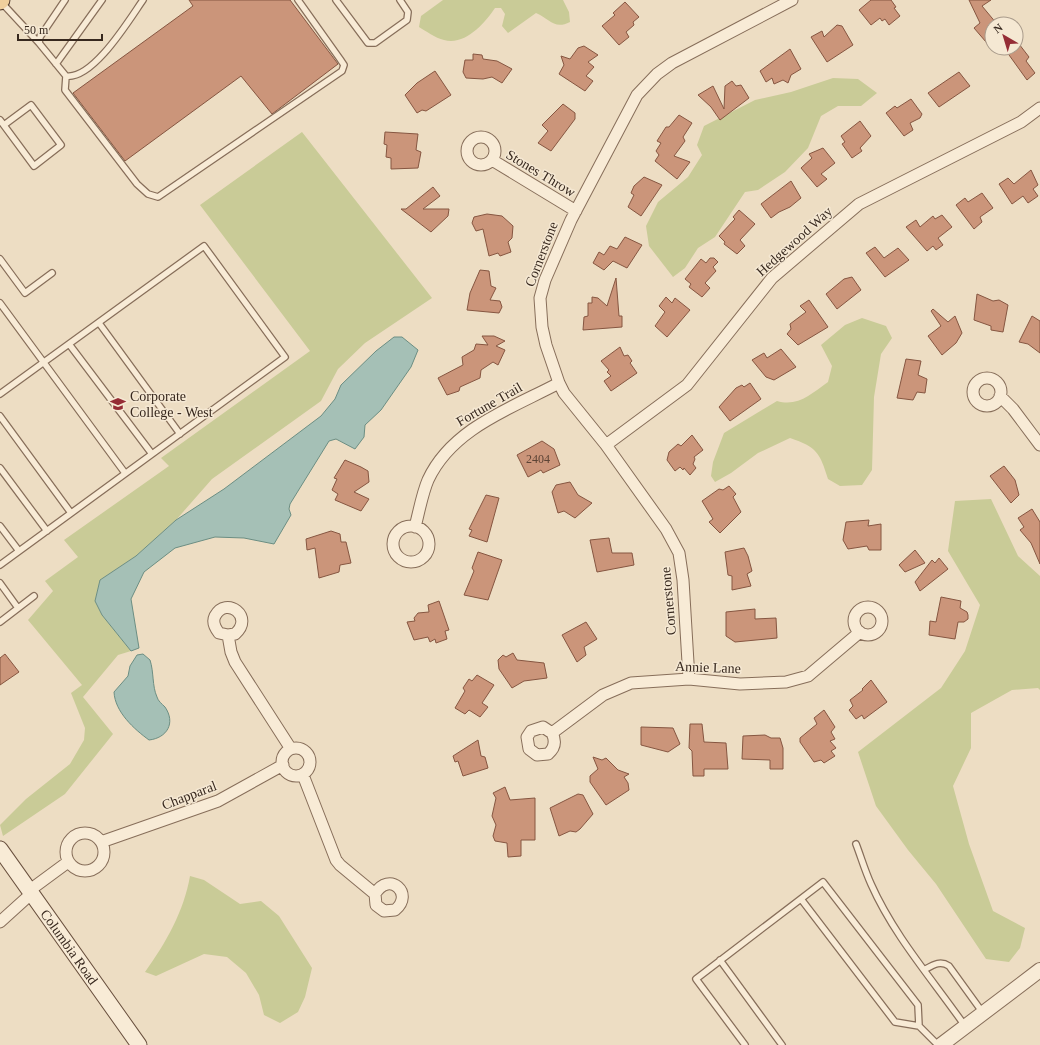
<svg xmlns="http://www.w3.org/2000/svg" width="1040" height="1045" font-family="'Times New Roman',serif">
  <rect width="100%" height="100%" fill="#edddc3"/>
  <!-- green -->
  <path fill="#c9cb97" d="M443 0H563L569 12 570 22C554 30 550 19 536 13L508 33 502 26 505 14 501 8H495C485 23 465 46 444 40 435 38 426 31 419 27L421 16Z
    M833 78 858 79 877 93 861 106H838L821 116 808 148 785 172 758 190 745 192 715 237 698 248 685 268 673 277 649 246 646 226 658 202 688 177 702 155 697 145 704 126 755 100 791 92Z
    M302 132 432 298 365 343 338 369 321 401 212 479 176 520 136 556 100 580 95 601 102 615 131 651 118 655 83 697 113 734 65 794 3 836 0 825 26 799 70 764 84 740 85 728 71 693 82 685 28 620 53 591 45 581 78 557 64 540 169 466 161 458 310 351 200 205Z
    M862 318 886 326 892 338 881 354 874 397 872 470 862 485 840 486 828 479C820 453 817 447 790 438L758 453 731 473 715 482 711 476 713 462 724 433 777 401C798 407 811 394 828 382L832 366 821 345 845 325Z
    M991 499 1018 556 1040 576V690L1038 688 1012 690 971 713V748L953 786 969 844 993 911 1025 928 1020 948 1009 962 986 959 936 884 908 850 876 806 858 752 941 688 965 651 980 605 948 551 955 501Z
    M190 876 204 880 240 904 261 901 279 916 312 968 305 997 298 1012 280 1023 264 1015 259 995 246 973 227 957 204 954 156 976 145 972C166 943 184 911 190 876Z"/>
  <!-- water -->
  <path fill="#a5c0b6" stroke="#6c8e83" d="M394 337H402L418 350 411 367 381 410 365 425 364 437 355 449 336 439 329 441 290 504 289 509 291 515 274 544 244 538 215 537 175 548 144 572 131 599 139 648 131 651 102 615 95 601 100 580 136 556 176 520 224 489 321 416 335 399 341 385 376 351Z
    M143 654 150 660C154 672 152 686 157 697 158 701 162 704 165 707 176 723 167 738 149 740 134 729 115 712 114 692L128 676 130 666 137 655Z"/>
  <!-- building -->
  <path fill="#cb957a" stroke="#865641" d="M189 0H290L338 64 272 114 241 76 125 161 73 93 193 6Z
    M871 0H891L896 7 894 8 900 16 889 25 885 19 882 21 880 18 871 25 859 10Z
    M969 0H991L982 6 997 24H992V49L974 28 980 23Z
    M625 2 639 17 633 22 634 25 626 32 629 37 619 45 602 26 615 15 613 13Z
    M837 25 842 26 853 45 827 62 811 37 822 31 824 37Z
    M1019 44 1029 57 1026 61 1035 73 1027 80 1004 48H1016Z
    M584 46 598 55 588 62 594 67 586 76 593 81 585 91 559 74 564 65 561 56 570 59 578 48Z
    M790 49 801 69 791 75 788 83 783 80 774 84 772 78 766 82 760 71Z
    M473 54 482 55 483 59 497 61 512 69 502 83 492 77 483 79 466 78 463 72 465 60H473Z
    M435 71 451 95 426 111 422 110 417 113 405 95 417 83Z
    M959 72 970 86 939 107 928 93Z
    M732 81 736 86 741 85 749 98 720 120 711 107 698 95 713 86 724 109 725 86Z
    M911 99 922 114 920 118 910 123 913 130 904 136 886 113 895 106 897 108Z
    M563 104 575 113V119L551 151 538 143 548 131 542 125Z
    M679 115 692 123 683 137 685 141 674 156 690 162 677 179 655 161 659 155 656 151 661 143 657 141 666 127H669Z
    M860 121 871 136 860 148 862 151 852 158 842 144 845 142 841 136Z
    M385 132 418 134 416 150 421 152 418 168 391 169V158L386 157 387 145 384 144Z
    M823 148 835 163 821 174 827 179 817 187 801 168 812 158 809 154Z
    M1031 170 1038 185 1033 189 1038 196 1028 203 1023 196 1012 204 999 184 1008 178 1014 184Z
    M644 177 662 185 641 216 628 207 634 195 631 193 634 186Z
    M791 181 801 198 790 207 779 212 771 218 761 204Z
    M433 187 440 196 423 209H449L448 216 431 232 401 209H406Z
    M982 193 993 208 980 217 982 222 974 229 956 205 965 198 968 202Z
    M739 210 755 224 740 240 745 246 737 254 724 244 725 242 719 236 735 219 733 217Z
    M487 214 502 216 513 226 512 238 508 242 511 252 500 256 498 253 489 256 483 229 476 231 472 223 474 217Z
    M942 215 952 227 938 238 943 245 936 250 933 246 927 251 906 227 916 220 920 227 933 216 935 219Z
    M625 237 642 245 627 268 613 261 604 270 593 263 599 252 604 255 610 246 617 249Z
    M875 247 884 258 898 248 909 260 885 277 866 253Z
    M710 258H714L718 262 713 267 716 271 705 283 710 288 702 297 689 287 691 284 685 279 701 259 706 263Z
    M480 270 489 271 491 286 496 288 490 300 500 301 502 307 499 313 467 310 470 293Z
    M852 277 861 290 837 309 826 294 844 279Z
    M616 278 619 316H622V327L583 330 584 317 588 316V303H592V297L598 298 607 306Z
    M977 294 993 301 999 300 1008 305 1003 332 991 330V326L974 320Z
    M666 297 672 303 675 298 690 310 667 337 655 326 665 312 659 306Z
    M809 300 828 327 798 345 787 334 791 329 790 324 806 312 800 306Z
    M933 309 948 322 955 316 962 333 956 343 942 355 928 336 941 326 931 311Z
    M1032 316 1040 321V353L1028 344 1019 342Z
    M482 336H494L505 341 496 346 505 350 498 365 493 362 481 370 480 378 460 387 459 391 447 395 438 378 463 365 462 357 474 350 476 344 488 345Z
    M620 347 624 356 628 355 632 361 630 363 637 373 611 391 604 381 611 376 607 372 609 370 601 361Z
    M781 349 796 367 774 380 766 377 752 360 764 353 767 358Z
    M906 359 921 361 918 375 927 379 925 393 917 392 913 400 897 398Z
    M750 383 761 399 730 421 719 407 736 388 742 385 744 387Z
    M692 435 703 450 694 457 695 459 693 464 696 468 690 475 684 468 683 470 680 467 675 471 667 460 669 452 678 444 681 446Z
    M542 441 554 449 560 465 543 473 541 470 528 477 517 455Z
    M345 460 361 467 368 471 369 482 354 492 369 499 361 511 335 500 338 494 332 490 337 479 334 478Z
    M1004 466 1015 480 1019 495 1011 503 990 476Z
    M570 482 578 495 592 503 575 518 564 511 558 513 552 492 556 485Z
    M729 486 736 494 733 497 741 512 720 533 709 522 713 519 702 501 719 489 723 490Z
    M486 495 499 498 487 542 469 536 472 530 469 529Z
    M1032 509 1040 522V564L1031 543 1020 530 1024 527 1018 518Z
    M869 520 868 526 881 524V550H869L867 546 848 549 843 540 846 522Z
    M331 531 340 534 341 542H346L351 563 340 565 339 572 319 578 315 548 307 550 306 539Z
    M609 538 612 553H632L634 565 597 572 590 540Z
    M744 548 748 556 752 571 747 574 751 586 732 590V576L728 575 725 552Z
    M915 550 925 563 905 572 899 565Z
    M478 552 502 560 488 600 464 595 474 571 472 568Z
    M939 558 948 569 920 591 915 582 932 560 935 563Z
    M941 597 961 601 960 608 967 612 968 615V619L964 622H958L955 639 929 635 930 621 936 622Z
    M439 601 449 630 445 631 447 639 436 643 435 639 430 642 428 637 414 640 407 622 415 621 414 618 418 613 429 612 428 605Z
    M755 609V619L776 618 777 638 735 642 726 636V612Z
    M586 622 597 639 584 647 586 655 577 662 562 635Z
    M513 653 517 660 544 663 547 678 524 681 512 688 499 669 498 660 503 655 506 657Z
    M5 654 19 672 0 685V658Z
    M477 675 494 685 482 703 488 707 480 717 469 710 465 714 455 708 465 691 463 688 469 679 472 681Z
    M871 680 887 702 864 719 862 715 856 719 849 710 853 706 850 700 863 690 862 689Z
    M824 710 835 727 831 732 835 739 830 741 836 748 831 751 835 756 824 763 821 760 814 762 800 742V738L817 724 814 718Z
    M690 724H702L704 742 726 743 728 769H704V776H693L692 751 689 748Z
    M641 727 673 728 680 744 668 752 641 745Z
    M765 735 771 738H780L783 748V769H770V760L742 759 743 736Z
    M478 740 481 756 485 757 488 768 463 776 458 761 455 762 453 756Z
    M593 757 602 760 606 758 618 770 629 774 624 777 628 783 629 790 606 805 590 782V776L598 769Z
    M505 787 510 800 535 798V840H521V856L508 857 507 843 495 841 493 836 496 825 492 816 496 798 493 793Z
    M578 794 583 795 593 814 580 829 576 832 570 831 559 836 550 808Z"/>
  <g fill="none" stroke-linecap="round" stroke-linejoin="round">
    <!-- service casing -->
    <g stroke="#876e5a" stroke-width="8">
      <path id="service" d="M65 0 40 37 39 43 66 76C93 80 129 20 143 0
        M336 0 368 43H375L407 20 408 12 400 0
        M2 3 39 43
        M56 64 102 0
        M66 76 65 90 137 184 148 194 158 197 342 71 344 65 340 59 298 0
        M0 120 34 166 61 145 31 105 4 125
        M0 259 25 293 52 273
        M0 303 125 473
        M99 323 180 434
        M69 344 152 454
        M0 394 204 246 285 357 0 565
        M0 416 71 513
        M0 468 47 531
        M0 526 19 551
        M0 583 18 608
        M0 622 34 596
        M856 844C861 857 865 871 871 884 894 936 933 980 965 1026
        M801 899 895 1022 919 1026
        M720 960 782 1045
        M924 970C933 965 940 960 949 966L983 1013
        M745 1045 696 979 823 882 918 1005 919 1026 938 1045"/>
    </g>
    <!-- minor casing -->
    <g stroke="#876e5a" stroke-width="13">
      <path id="minor" d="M467 151a14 14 0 1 1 28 0a14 14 0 1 1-28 0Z
        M492 160 576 211
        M973 392a14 14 0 1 1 28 0a14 14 0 1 1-28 0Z
        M1000 396 1013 409 1040 445
        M606 445 687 385 772 278 859 204 1021 122 1040 108
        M393 544a18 18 0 1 1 36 0a18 18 0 1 1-36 0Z
        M415 527C419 512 422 494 428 480 452 428 512 408 559 383
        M854 621a14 14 0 1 1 28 0a14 14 0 1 1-28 0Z
        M228 635 235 634C255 617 226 595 215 616 212 622 215 628 219 633L228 635 231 652 235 662 291 749
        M689 679 683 580 679 553 666 529 606 445 564 393 559 383 546 345 542 327 540 298 545 280 571 220 637 95 657 74 672 63 792 0
        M552 733 543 727 531 731 527 737 529 749 537 755 548 754C555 748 556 741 552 733L603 695 631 683 689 679 740 684 786 682 808 676 860 632
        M282 762a14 14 0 1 1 28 0a14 14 0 1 1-28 0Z
        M303 775 336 860 340 865 375 894C389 870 415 894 395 910L384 911 376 905 375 894
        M66 852a19 19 0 1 1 38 0a19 19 0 1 1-38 0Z
        M101 842 218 801 283 765
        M30 890 68 862
        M0 922 32 893"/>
    </g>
    <!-- tertiary casing -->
    <g stroke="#876e5a" stroke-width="16">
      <path id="tertiary" d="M941 1045 1040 970"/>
    </g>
    <!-- secondary casing -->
    <g stroke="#69503e" stroke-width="17">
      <g id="secondary">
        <path id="s1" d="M0 849 139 1045"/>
      </g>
    </g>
    <!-- primary casing -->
    <g stroke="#553d2f" stroke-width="19">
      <path id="primary" d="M0 1 1 0"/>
    </g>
    <!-- service -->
    <use href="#service" stroke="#f8ebd6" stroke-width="5.5"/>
    <!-- minor -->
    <use href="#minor" stroke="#f8ebd6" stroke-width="11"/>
    <!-- tertiary -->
    <use href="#tertiary" stroke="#f8ebd6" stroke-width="14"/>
    <!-- secondary -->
    <use href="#secondary" stroke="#f8ebd6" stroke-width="15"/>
    <!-- primary -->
    <use href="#primary" stroke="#f0cf9c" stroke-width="17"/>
  </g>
  <!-- icons -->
  <defs>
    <g id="university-bare" transform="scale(1.2)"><path d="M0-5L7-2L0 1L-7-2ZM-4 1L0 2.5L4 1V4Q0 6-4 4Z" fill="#952c35" stroke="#f5e8d3" stroke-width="2.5" paint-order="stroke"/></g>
  </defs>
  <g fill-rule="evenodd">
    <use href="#university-bare" x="118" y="404"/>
  </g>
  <g text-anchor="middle" stroke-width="3" stroke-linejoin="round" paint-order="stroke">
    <!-- number labels -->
    <g font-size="12" fill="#5c4335">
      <text x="538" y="463">2404</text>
    </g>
    <!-- street labels -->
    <g font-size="14" fill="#37281e" stroke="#f5e8d3">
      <text transform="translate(541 173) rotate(31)" y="5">Stones Throw</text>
      <text transform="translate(794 241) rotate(-42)" y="5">Hedgewood Way</text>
      <text transform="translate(541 254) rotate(-69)" y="5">Cornerstone</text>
      <text transform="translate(489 404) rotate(-30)" y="5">Fortune Trail</text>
      <text transform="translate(668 601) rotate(-95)" y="5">Cornerstone</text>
      <text transform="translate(708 667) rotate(2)" y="5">Annie Lane</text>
      <text transform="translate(189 795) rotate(-21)" y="5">Chapparal</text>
      <text dy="5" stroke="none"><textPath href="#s1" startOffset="120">Columbia Road</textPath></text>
    </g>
    <!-- poi labels -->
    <g font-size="14" fill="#37281e" stroke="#f5e8d3" text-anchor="start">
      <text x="130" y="401">Corporate<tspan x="130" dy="16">College - West</tspan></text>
    </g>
  </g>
  <!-- north arrow -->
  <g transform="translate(1004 36) rotate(322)"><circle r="19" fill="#f5e8d3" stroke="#a99b8b"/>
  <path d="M0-3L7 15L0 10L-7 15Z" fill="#952c35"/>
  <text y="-6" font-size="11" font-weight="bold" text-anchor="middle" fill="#37281e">N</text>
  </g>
  <!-- scale -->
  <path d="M18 34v6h84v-6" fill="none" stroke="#37281e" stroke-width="2"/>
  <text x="24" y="34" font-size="12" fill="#37281e" stroke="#f5e8d3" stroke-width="3" paint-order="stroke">50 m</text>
</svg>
